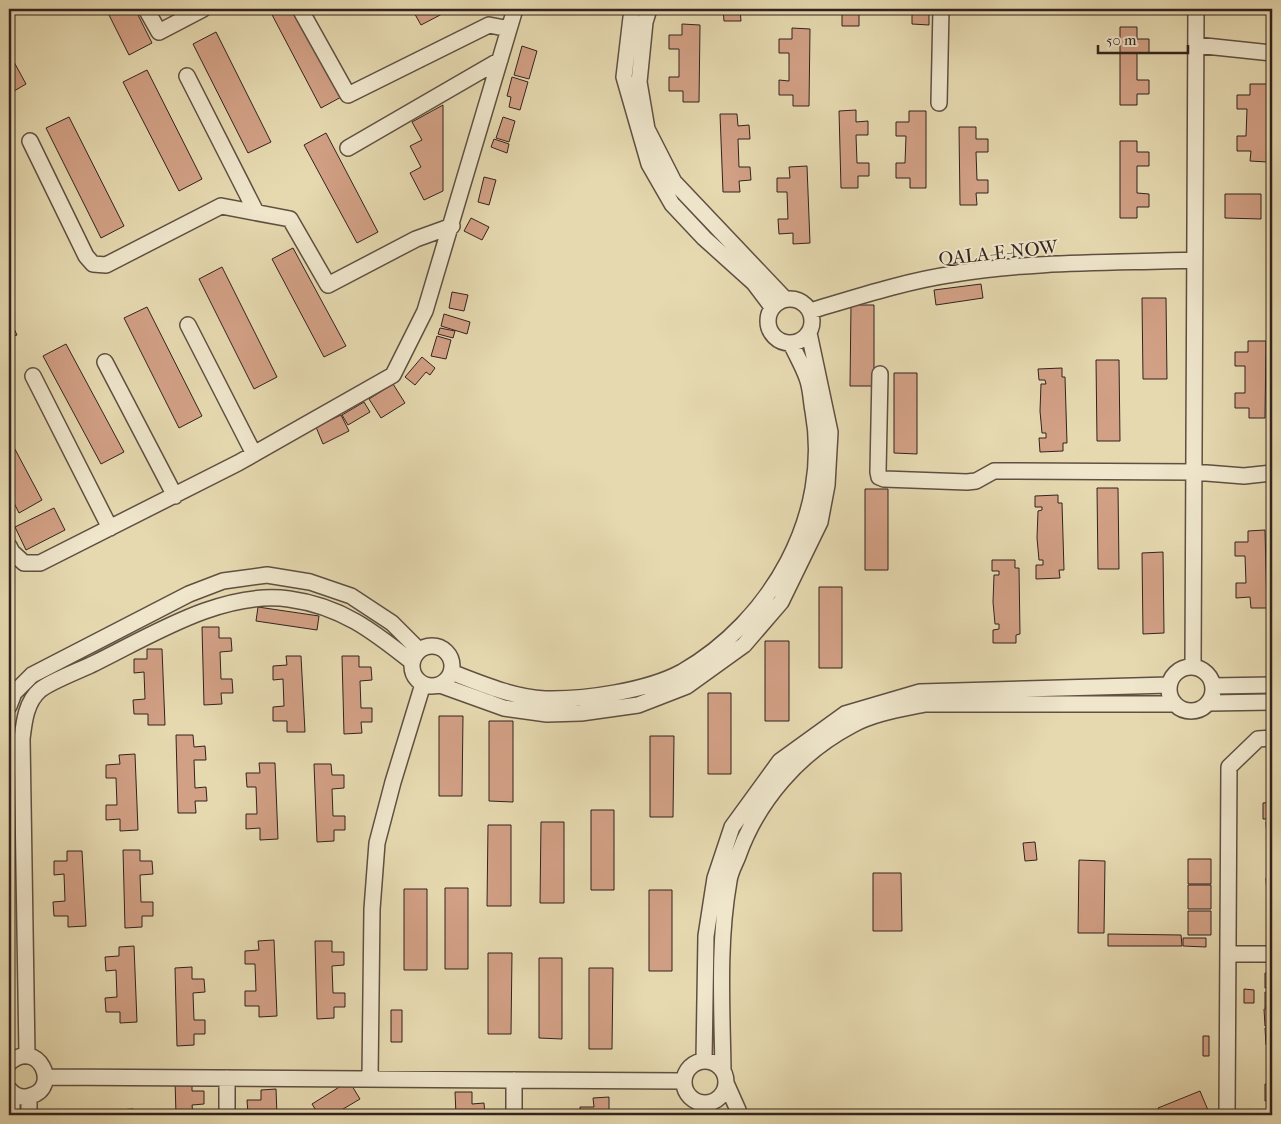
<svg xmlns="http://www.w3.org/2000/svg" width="1281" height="1124" font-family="'IM FELL French Canon',serif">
  <rect width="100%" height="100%" fill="#e6d9b0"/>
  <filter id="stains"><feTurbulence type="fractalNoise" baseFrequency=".004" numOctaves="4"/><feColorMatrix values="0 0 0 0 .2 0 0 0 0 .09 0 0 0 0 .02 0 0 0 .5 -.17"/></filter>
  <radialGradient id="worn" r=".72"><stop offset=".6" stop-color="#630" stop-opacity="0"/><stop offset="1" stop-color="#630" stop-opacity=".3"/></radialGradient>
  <!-- building -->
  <path fill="#d2a085" stroke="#32231e" d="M106 9H135L152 43 129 55Z
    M269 9H296L343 96 321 108Z
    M412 9H439L442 14 421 25Z
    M723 9H752H740L741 21H724Z
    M842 9H870V14H859V26H842Z
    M898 9H929V25L912 24V14H898Z
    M682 24 700 25 699 102H683V91H669V77H679V49H669V35H682Z
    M1120 27H1137V39H1149V53H1137V80H1149V94H1137V105H1120Z
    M792 28 810 29 809 106H793V95H779V80L789 81V53H779V39H792Z
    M216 32 271 142 248 153 193 44Z
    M522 46 537 51 529 79 514 75Z
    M14 62 26 84 9 94V64Z
    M147 70 202 179 179 191 123 82Z
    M512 77 528 82 520 110 509 107 511 97 507 96Z
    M1250 84H1267V162L1250 161 1251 151H1237V136H1246L1247 109H1237V95H1250Z
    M443 105V191L424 200 410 173 421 167 410 146 422 140 412 122Z
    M856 110V122L868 121V135H856L857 163H869V176H858V188H841L839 111Z
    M909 111H926V188H910V178H896V163H905L906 136H896V122H909Z
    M720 114H737L738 126 749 125 750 139H738L739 167H750L751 180 739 181 740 192H723Z
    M69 117 124 226 101 238 46 128Z
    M503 117 515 121 509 142 496 138Z
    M959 127H976V139H988V152H976L977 180H988V193H976L977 205H960Z
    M326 133 378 232 357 243 304 145Z
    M494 139 509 144 507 153 491 147Z
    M1120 141H1137V152H1149V166H1137V193L1149 194V207H1137V218H1120Z
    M807 166 810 243 793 244V233L779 234 778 219H788L787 192H777V178H790L789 167Z
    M484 177 496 180 489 205 478 202Z
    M1225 194H1261V219L1225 218Z
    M471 218 489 227 482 240 464 231Z
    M293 248 346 346 324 357 272 259Z
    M222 267 277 377 254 389 199 279Z
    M981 284 983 298 936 305 934 290Z
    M452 292 468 295 464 311 449 308Z
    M1142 298H1166L1167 379H1143Z
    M851 305H874V386H850Z
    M147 307 202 416 179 428 124 318Z
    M444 314 470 322 467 334 441 326Z
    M9 318 17 335 9 338Z
    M440 328 455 331 453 338 438 334Z
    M437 336 451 340 446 359 431 356Z
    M1248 341H1266L1265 418H1249V408H1235V393H1245V366H1235V352H1248Z
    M66 344 124 452 101 464 43 356Z
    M422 357 435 368 430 375 426 372 415 385 405 377Z
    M1096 360H1119L1120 441H1097Z
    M1062 368V377H1065L1067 443H1063V451L1040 452 1039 438H1046V433H1042L1040 411 1041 384H1046L1045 380H1039L1038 369Z
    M894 373H917V454L894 453Z
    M393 384 405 403 381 418 369 399Z
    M364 402 370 412 348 425 342 415Z
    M341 415 349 431 323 444 316 427Z
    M9 438 42 500 19 513 9 493Z
    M1097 488H1118L1119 569H1098Z
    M865 489H888V570H865Z
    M1058 495V503H1062L1064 570H1059L1060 578 1036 579V565H1043V560H1039L1037 538 1038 511 1042 510V507H1035V496Z
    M54 508 65 530 26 550 15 527Z
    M1265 530 1267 608H1251L1250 597 1236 598V583H1246L1245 556H1235V542H1248V531Z
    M1163 552 1164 633 1143 634 1142 553Z
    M992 560H1015V568H1019L1020 634 1016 635V643H993V630L999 629V624H995L993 602 994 575H999V571H992Z
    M819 587H842V668H819Z
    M258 607 319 616 317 630 256 621Z
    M202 627H219V638H231L232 651 220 652 221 679H232L233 693H221L222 704 204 705Z
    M765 641H789V721H765Z
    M147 649H162L165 725H148V714H134L133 700 145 699 144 672 134 673V659H147Z
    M286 656H301L305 732H287V721H273V707L284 706 283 679 273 680V666L287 665Z
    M342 656H359V667H371L372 680 360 681 361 708H372V722H361L362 733 344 734Z
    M708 693H731V774H708Z
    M439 716H463L462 796H439Z
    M489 721H513V802L489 801Z
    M176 735H193L194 747 205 746 206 760H194L195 788 206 787 207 801H195L196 813H178Z
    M650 736H674L673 817H650Z
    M135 754 138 830 120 831V819L106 820V805H117L116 778H106V765L120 764 119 755Z
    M259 763H275L278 839 260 840V828L246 829V814H257L256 787H247L246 773H260Z
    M314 764H331L332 775H344V788L332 789 333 816H345V830H334V841L317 842Z
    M1272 802V819H1263V803Z
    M591 810H614V890H591Z
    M541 822H564V903H540Z
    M1266 822H1272V838H1267Z
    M488 825H511V906H487Z
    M1272 840V858H1268L1267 841Z
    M1035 842 1037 860 1025 861 1023 843Z
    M123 850H140V861H152L153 874 140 875 141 902H153V916H142V927L125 928Z
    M67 851H82L86 926 68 927V916H54L53 902 65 901 64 874 54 875V861H67Z
    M1188 859H1211V884H1188Z
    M1079 860 1105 861 1104 933H1078Z
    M873 873H901L902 931H873Z
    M1266 878H1272V895H1267Z
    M1188 885H1211V909H1188Z
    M445 888H468V969H445Z
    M404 889H427V970H404Z
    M649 890H672V971H649Z
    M1188 911H1211V935H1188Z
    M1108 934 1181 935 1182 946H1108Z
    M1183 938H1206V947L1183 946Z
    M274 940 277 1016 259 1017V1006H245V991H256L255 964H245V951L259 950 258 941Z
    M315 941H332V952H344V965L332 966 333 993H345V1007H334V1018L317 1019Z
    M134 946 137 1022 120 1023V1012H106L105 998 117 997 116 970 106 971 105 957 119 956V947Z
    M488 953H512L511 1034H488Z
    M539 958H562V1039L539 1038Z
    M192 967V979H204L205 992 193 993 194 1020H205V1034H194V1045L177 1046 175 968Z
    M589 968H613L612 1049H589Z
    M1265 973H1272V988H1265Z
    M1244 989 1254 990V1003H1244Z
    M1265 992H1272V1007L1265 1008Z
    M1272 1008V1026H1265L1264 1009Z
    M391 1010H402V1042H391Z
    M1272 1027V1044L1266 1045 1265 1028Z
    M1203 1036H1209V1056H1203Z
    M192 1079V1091H204V1104L192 1105 193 1115H176L175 1080Z
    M349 1081 360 1099 333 1115H319L312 1104Z
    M1265 1084H1272V1101H1265Z
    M276 1089 277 1115 248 1114 247 1100H261V1090Z
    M1200 1091 1210 1115H1161L1158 1108Z
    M455 1092H472V1104L484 1103 485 1115H456Z
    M609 1097V1115H580V1107H594L593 1098Z
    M133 1109V1115H118V1110Z"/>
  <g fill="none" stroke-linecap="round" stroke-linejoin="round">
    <!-- minor casing -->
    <g stroke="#5f5042" stroke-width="18">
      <path id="minor" d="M146 9 159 32 203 9
        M300 9 348 95 489 25 509 29
        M632 9 624 77 649 164 672 204 704 238 754 283 772 307
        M649 9 645 22 639 82 647 129 674 182 785 299
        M1196 45 1272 53
        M187 76 256 212
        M939 103 941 9
        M30 141 86 256 93 264 106 265 221 206 290 219 328 285 416 239 452 226
        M348 148 500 60
        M768 321a22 22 0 1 1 44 0a22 22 0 1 1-44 0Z
        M810 311C857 297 906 281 954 274 1033 261 1114 263 1194 260
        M188 325 254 454
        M105 362 175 496
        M880 374 878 472 879 477 884 479 967 482 976 481 994 471 1194 472 1244 476 1272 473
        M33 376 110 528
        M9 546 12 552 24 563H40L238 463 393 375 425 311 515 9
        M412 666a20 20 0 1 1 40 0a20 20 0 1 1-40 0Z
        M1193 666 1196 9
        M1169 689a22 22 0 1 1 44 0a22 22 0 1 1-44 0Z
        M451 672C482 684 512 697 545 699 584 700 647 691 682 672 771 621 832 515 813 411 811 401 811 388 807 378 803 366 796 355 791 343
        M440 685 504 708 547 714 581 713 638 705 687 686 744 645 781 602 820 522 827 485 830 432 809 333
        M1213 686 1272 685
        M1209 703 1272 702
        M9 706 14 693 32 675 189 594 223 581 267 575 310 582 351 596 392 623 419 650
        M1228 954H1272
        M27 1056 22 739C24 722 26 702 40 690 51 681 81 670 95 663 152 635 223 590 289 599 341 606 373 631 412 662
        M704 1060 706 936 715 878 732 827 780 761 845 714 920 692 1169 685
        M684 1082a21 21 0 1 1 42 0a21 21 0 1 1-42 0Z
        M9 1063C38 1037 62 1088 30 1096 22 1099 14 1095 9 1089
        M723 1070C722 1007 718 943 729 881 730 872 735 864 738 856 758 800 799 753 852 725 874 713 901 709 925 704H1174
        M46 1077 684 1081
        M370 1078 372 909 377 843 393 782 423 684
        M726 1083 738 1110 737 1115
        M29 1097V1115
        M12 1115V1093
        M227 1115V1078
        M514 1115V1080
        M1227 1115 1229 767 1258 739 1272 738"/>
    </g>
    <!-- minor -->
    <use href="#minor" stroke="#efe6cc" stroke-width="15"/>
  </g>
  <g text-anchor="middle" stroke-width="4" stroke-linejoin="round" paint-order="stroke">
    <!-- street labels -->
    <g font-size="19" fill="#32231e" stroke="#efe6cc">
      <text transform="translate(998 252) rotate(-6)" y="7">QALA-E-NOW</text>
    </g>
  </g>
  <!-- margin -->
  <rect width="1281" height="1124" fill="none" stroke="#e6d9b0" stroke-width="30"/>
  <rect x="10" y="10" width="1261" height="1104" fill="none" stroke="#32231e" stroke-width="2.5"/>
  <rect x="15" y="15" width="1251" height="1094" fill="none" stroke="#32231e"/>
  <!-- scale -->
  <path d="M1098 45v8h90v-8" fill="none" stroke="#32231e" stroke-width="2.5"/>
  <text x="1106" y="45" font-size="15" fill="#32231e" stroke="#efe6cc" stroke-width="4" paint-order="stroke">50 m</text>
  <rect width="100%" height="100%" filter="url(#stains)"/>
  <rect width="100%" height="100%" fill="url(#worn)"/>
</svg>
